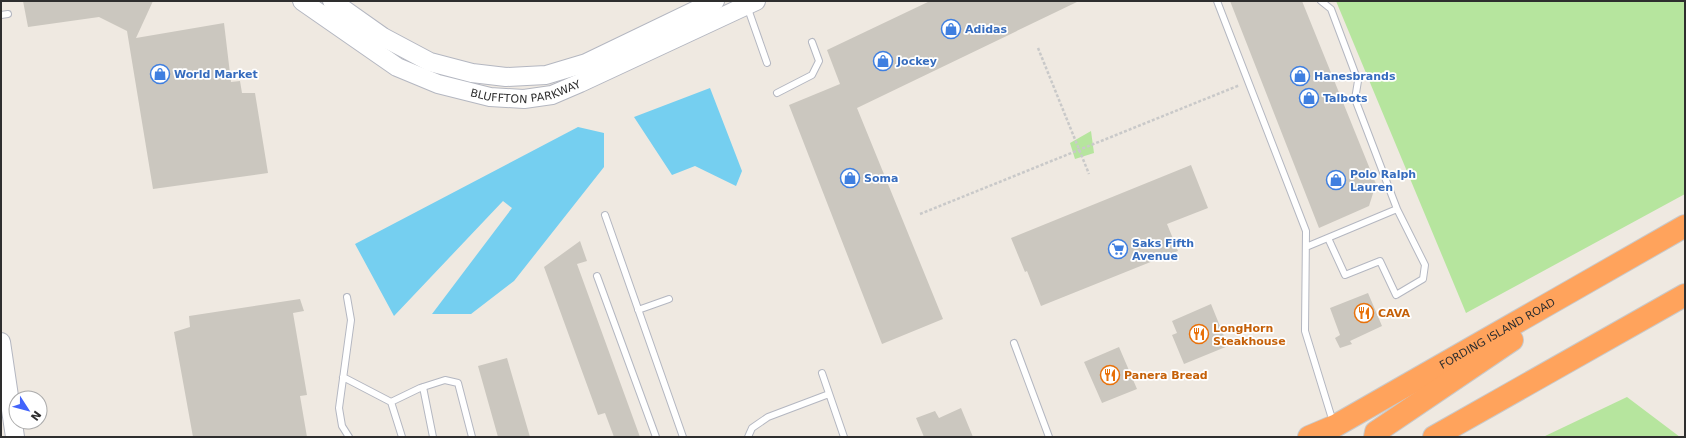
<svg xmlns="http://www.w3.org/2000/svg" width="1686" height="438" font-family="'DejaVu Sans',sans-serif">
  <rect width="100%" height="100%" fill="#efe9e1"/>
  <!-- green -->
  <path fill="#b6e59e" d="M1336 1H1685V194L1466 313Z
    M1091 131 1094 153 1075 159 1070 143Z
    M1627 397 1680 437H1543Z"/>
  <!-- water -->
  <path fill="#75cff0" d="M710 88 742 171 736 186 695 166 672 175 634 117Z
    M578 127 604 133V167L514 281 471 314H432L512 208 503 201 394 316 355 244Z"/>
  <!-- building -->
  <path fill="#cbc7bf" d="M23 1H153L136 38 224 23 231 82 240 81 242 93H255L268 173 153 189 127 31 99 17 28 27Z
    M930 1H1079L857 108 943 319 882 344 789 105 840 84 827 50Z
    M1230 1H1302L1376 184 1369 206 1319 228Z
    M1191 165 1208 208 1167 224 1178 251 1041 306 1027 271 1025 272 1011 238Z
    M580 241 587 261 577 264 640 437H614L605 413 598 415 544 267Z
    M1368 293 1382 326 1350 341 1352 344 1340 348 1335 338 1340 335 1330 308Z
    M300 299 304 311 293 313 307 395 300 396 307 437H193L174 332 190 327 189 316Z
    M1211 304 1228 346 1184 364 1172 335 1177 333 1172 321Z
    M1119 347 1137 389 1102 403 1084 362Z
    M507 358 530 437H498L478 366Z
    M961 408 973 437H924L916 418 935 411 939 418Z"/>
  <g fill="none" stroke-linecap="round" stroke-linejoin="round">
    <!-- lane casing -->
    <g stroke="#b4b7c1" stroke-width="8">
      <path id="lane" d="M1217 1 1306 231 1305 331 1333 422
        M747 6 767 63
        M1 15 8 14
        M777 93 812 75 819 61 812 42
        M605 215 683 437
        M1328 238 1345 275 1380 261 1396 295 1423 279 1425 265 1397 209
        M1306 247 1397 209 1355 99 1358 81 1331 9 1321 1
        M597 276 656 437
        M347 297 351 320 339 408 342 426 349 437
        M638 310 669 299
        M1014 343 1049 437
        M822 373 844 437
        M343 377 391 402
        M423 387 433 437
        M402 437 391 402 420 388 445 380 458 383 472 437
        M748 437 752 428 768 417 829 394"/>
    </g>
    <!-- secondary casing -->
    <g stroke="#b4b7c1" stroke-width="20">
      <g id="secondary">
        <path id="s1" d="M302 1 397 67 438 84 490 97 524 99 552 95 580 83 756 1"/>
        <path d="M332 1 383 37 430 62 472 73 506 77 546 75 586 63 715 1"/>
        <path d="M1 342 15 437"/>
      </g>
    </g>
    <!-- highway casing -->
    <g stroke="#c9c9c9" stroke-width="24">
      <g id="highway">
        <path id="s2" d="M1309 437 1335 426 1685 226"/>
        <path d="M1375 437 1376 432 1512 340"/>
        <path d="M1434 437 1685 295"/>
      </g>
    </g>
    <!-- path -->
    <path stroke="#c9c9c9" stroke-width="2.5" stroke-dasharray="3 2" stroke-linecap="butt" d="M1038 48 1089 174
      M920 214 1240 85"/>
    <!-- lane -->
    <use href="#lane" stroke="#fff" stroke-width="6"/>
    <!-- secondary -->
    <use href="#secondary" stroke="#fff" stroke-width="18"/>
    <!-- highway -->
    <use href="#highway" stroke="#ffa35c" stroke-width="22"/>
  </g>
  <!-- icons -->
  <defs>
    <g id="shop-ring" transform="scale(1)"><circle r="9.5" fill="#fff" stroke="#3f7fe0" stroke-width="1.5"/><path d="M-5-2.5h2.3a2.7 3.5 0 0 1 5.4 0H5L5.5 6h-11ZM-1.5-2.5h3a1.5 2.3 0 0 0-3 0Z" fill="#3f7fe0"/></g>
    <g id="supermarket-ring" transform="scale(1)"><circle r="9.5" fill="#fff" stroke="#3f7fe0" stroke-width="1.5"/><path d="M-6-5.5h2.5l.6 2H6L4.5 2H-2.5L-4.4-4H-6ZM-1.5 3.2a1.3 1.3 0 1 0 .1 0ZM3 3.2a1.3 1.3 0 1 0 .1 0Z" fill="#3f7fe0"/></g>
    <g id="restaurant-ring" transform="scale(1)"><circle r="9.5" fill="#fff" stroke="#e8710a" stroke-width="1.5"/><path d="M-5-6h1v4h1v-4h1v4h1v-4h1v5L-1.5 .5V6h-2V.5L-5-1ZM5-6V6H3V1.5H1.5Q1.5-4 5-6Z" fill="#e8710a"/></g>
  </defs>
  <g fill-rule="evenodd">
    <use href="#shop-ring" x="951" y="29"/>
    <use href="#shop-ring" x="883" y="61"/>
    <use href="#shop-ring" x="160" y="74"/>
    <use href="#shop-ring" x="1300" y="76"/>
    <use href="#shop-ring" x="1309" y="98"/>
    <use href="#shop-ring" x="850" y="178"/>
    <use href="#shop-ring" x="1336" y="180"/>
    <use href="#supermarket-ring" x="1118" y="249"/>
    <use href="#restaurant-ring" x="1364" y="313"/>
    <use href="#restaurant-ring" x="1199" y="334"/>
    <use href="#restaurant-ring" x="1110" y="375"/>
  </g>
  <g text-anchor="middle" stroke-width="3.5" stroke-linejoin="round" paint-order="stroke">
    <!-- shop labels -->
    <g font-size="11" font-weight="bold" fill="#366cbe" stroke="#fff" text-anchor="start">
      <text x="965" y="33">Adidas</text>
      <text x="897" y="65">Jockey</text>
      <text x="174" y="78">World Market</text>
      <text x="1314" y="80">Hanesbrands</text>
      <text x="1323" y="102">Talbots</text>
      <text x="1350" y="178">Polo Ralph<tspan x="1350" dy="13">Lauren</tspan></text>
      <text x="864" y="182">Soma</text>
      <text x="1132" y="247">Saks Fifth<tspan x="1132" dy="13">Avenue</tspan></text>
    </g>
    <!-- street labels -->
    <g font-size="11" fill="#2e2e2e" stroke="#fff">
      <text dy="4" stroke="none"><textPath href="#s1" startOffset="250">BLUFFTON PARKWAY</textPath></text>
      <text dy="4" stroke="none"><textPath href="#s2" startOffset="215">FORDING ISLAND ROAD</textPath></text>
    </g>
    <!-- food labels -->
    <g font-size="11" font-weight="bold" fill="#c56008" stroke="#fff" text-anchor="start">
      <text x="1378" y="317">CAVA</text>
      <text x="1213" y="332">LongHorn<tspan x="1213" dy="13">Steakhouse</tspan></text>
      <text x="1124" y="379">Panera Bread</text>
    </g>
  </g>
  <!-- border -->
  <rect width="1686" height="438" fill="none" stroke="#2e2e2e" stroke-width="4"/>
  <!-- north arrow -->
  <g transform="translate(28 410) rotate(126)"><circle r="19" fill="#ffffff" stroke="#ababab"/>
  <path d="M0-3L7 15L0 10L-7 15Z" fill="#4264fb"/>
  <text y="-6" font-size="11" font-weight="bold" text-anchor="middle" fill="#2e2e2e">N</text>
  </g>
</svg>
